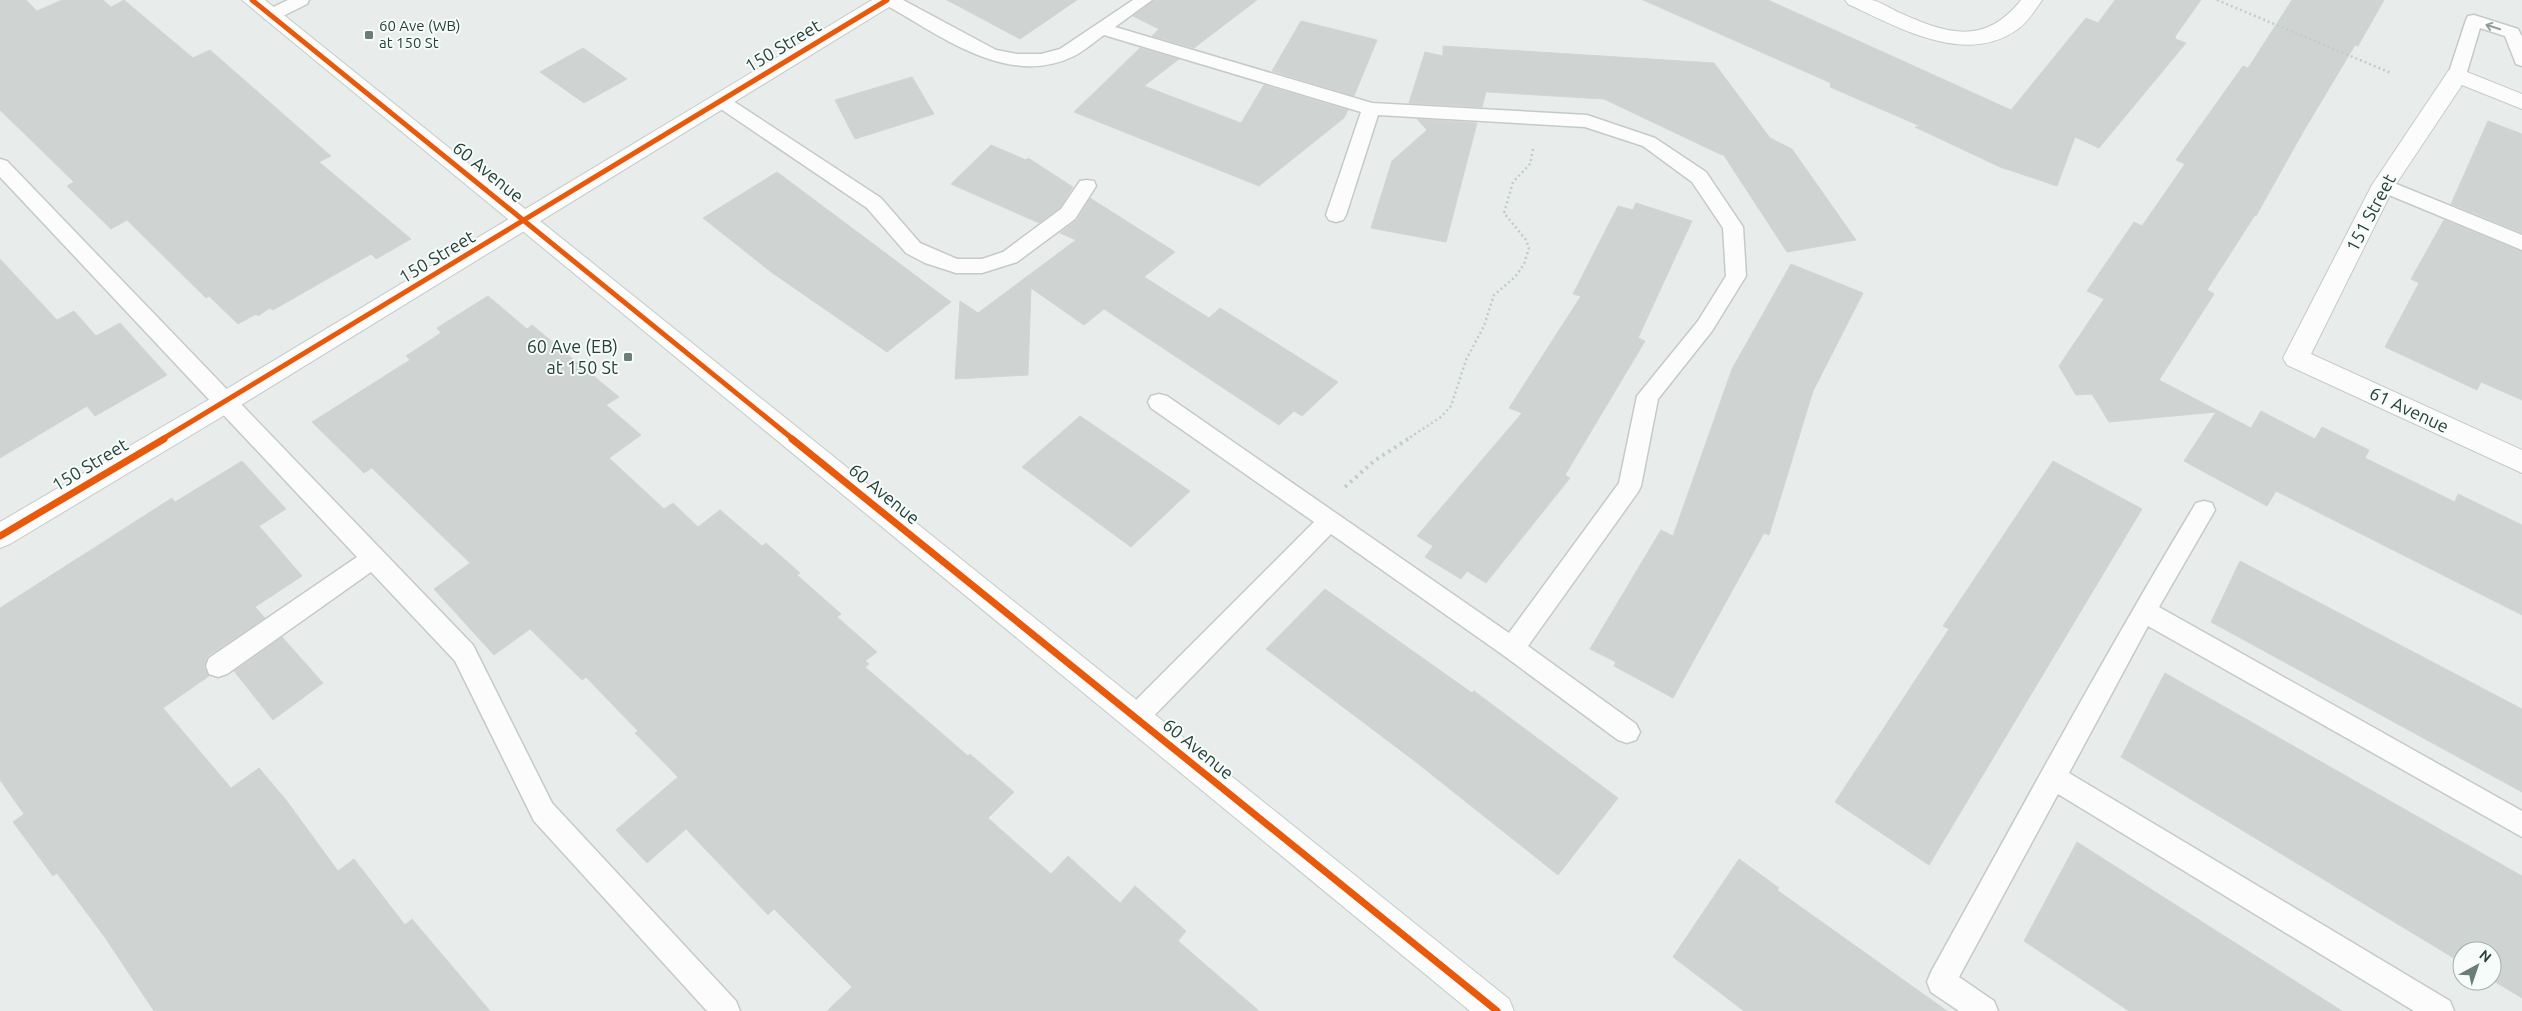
<svg xmlns="http://www.w3.org/2000/svg" width="2522" height="1011" font-family="Ubuntu,sans-serif">
  <rect width="100%" height="100%" fill="#e8edeb"/>
  <!-- building -->
  <path fill="#cfd4d2" stroke="#d1d6d4" d="M0 0H26L37 11 62 0H103L111 7 124 0 193 58 210 50 331 156 319 162 411 239 376 259 371 254 273 310 270 308 258 316 256 314 238 324 209 296 206 298 127 220 111 229 67 186 74 182 0 110Z
    M947 0H1077L1020 39Z
    M1154 0H1257L1194 48 1152 36 1159 29 1133 16Z
    M1643 0H1768L2011 110 2086 18 2098 23 2115 0H2201L2176 35 2175 39 2186 43 2099 148 2075 137 2057 186 2000 167 1915 127 1920 126 1830 87 1831 83Z
    M2292 0H2384L2358 46 2355 45 2303 132 2256 216 2255 215 2207 290 2214 294 2159 380 2251 428 2261 411 2315 439 2322 427 2369 450 2365 458 2455 502 2458 494 2522 525V615L2276 491 2267 506 2184 461 2216 412 2109 422 2092 394 2076 395 2059 366 2104 299 2087 291 2134 222 2142 226 2185 164 2176 160 2243 66 2248 68Z
    M1301 21 1377 40 1354 96 1272 71Z
    M1443 46 1714 63 1770 138 1792 149 1856 240 1787 252 1723 154 1722 155 1604 99 1486 92 1482 107 1409 103 1425 52 1443 56Z
    M583 48 627 79 584 103 540 72Z
    M1140 48 1179 59 1144 86 1241 123 1264 85 1348 110 1344 118 1259 186 1074 112Z
    M912 77 934 114 855 139 835 100Z
    M1417 119 1477 123 1446 242 1371 228 1392 161 1427 130Z
    M2488 121 2522 134V233L2451 204Z
    M991 145 1026 160 1028 158 1073 187 1060 208 1039 223 951 184Z
    M777 172 876 246 951 302 887 352 771 272 703 218Z
    M1090 198 1175 252 1144 277 1209 318 1220 308 1338 382 1302 416 1294 411 1279 425 1104 309 1084 325 1031 288 1028 375 955 379 960 301 978 313 1076 240 1060 233 1077 220Z
    M1636 203 1692 221 1638 338 1645 341 1565 475 1570 478 1486 583 1467 571 1461 579 1425 557 1433 546 1417 536 1522 413 1509 408 1581 296 1573 294 1618 206 1633 210Z
    M2444 220 2522 252V400L2481 382 2477 390 2385 347 2419 283 2411 279Z
    M0 259 57 320 74 311 96 336 120 323 167 375 95 416 87 406 0 458Z
    M1791 264 1863 293 1813 391 1769 535 1764 533 1673 698 1614 666 1616 662 1590 649 1661 530 1673 536 1732 369Z
    M488 296 527 329 532 325 619 397 606 405 641 435 609 458 664 509 673 503 698 527 720 510 762 546 766 543 800 573 797 575 841 614 837 617 877 652 865 661 869 664 865 667 968 756 970 754 1014 792 988 818 1051 874 1068 856 1120 903 1135 886 1186 931 1178 941 1259 1011H827L852 987 774 909 768 915 686 829 647 863 616 830 678 777 635 733 638 731 586 677 582 680 530 629 494 655 434 589 470 563 372 468 364 473 312 422 410 360 406 356 441 333 437 328Z
    M1080 416 1190 491 1131 547 1022 467Z
    M242 461 286 509 259 526 302 576 255 607 265 618 208 656 204 667 209 676 163 708 231 788 259 768 286 800 338 871 354 859 405 925 412 919 490 1011H154L104 936 57 873 53 876 13 822 24 814 0 780V608L172 498 175 502Z
    M2053 461 2142 509 1929 865 1835 802 1949 629 1943 626Z
    M2240 561 2522 709V792L2211 622Z
    M1325 589 1472 693 1474 691 1618 798 1558 875 1412 759 1266 649Z
    M282 637 323 683 273 720 234 671Z
    M2165 673 2522 876V998L2492 980V951H2462V963L2121 757Z
    M2077 842 2342 1011H2129L2024 941Z
    M1739 859 1779 888 1777 890 1947 1011H1744L1673 957Z"/>
  <g fill="none" stroke-linecap="round" stroke-linejoin="round">
    <!-- lane casing -->
    <g stroke="#c5cac8" stroke-width="3">
      <path id="lane" d="M288 0H309L307 4 277 19H265L263 15 265 11Z
        M882 0H903L996 50 1017 54H1041L1060 49 1133 0H1152L1115 27 1372 103 1587 115 1655 138 1706 172 1743 227 1746 276 1712 331 1658 399 1641 486 1638 492 1528 646 1636 724 1640 732 1636 740 1627 743 1618 740 1503 655 1331 534 1144 726 1135 729 1126 726 1123 718 1126 710 1314 522 1151 408 1148 402 1151 396 1159 394 1167 396 1509 633 1619 483 1637 396 1698 321 1726 276 1723 228 1692 182 1643 146 1585 127 1378 115 1346 215 1343 220 1336 222 1329 220 1326 215 1361 112 1104 35C1094 42 1083 52 1072 57 1006 88 939 34 884 4Z
        M2474 15 2518 29 2522 37V66L2516 64 2505 36 2480 28 2466 75 2463 79H2451L2448 75 2466 20 2468 16Z
        M721 95 727 97 881 198 920 243 957 259H982L1003 252 1061 209 1080 181 1087 180 1094 181 1096 186 1075 219 1017 262 982 273H956L925 263 906 253 867 208 715 105 712 101 715 97Z
        M0 159 7 161 473 645 552 803 736 1001 740 1011H707L534 821 455 661 371 572 227 674 218 677 209 674 206 666 209 658 357 557 0 177Z
        M2384 179 2522 235V250L2377 190 2375 185 2377 180Z
        M2204 501 2212 503 2215 510 2159 607 2522 811V837L2148 626 2069 773 2450 1001 2454 1011H2414L2058 794 1959 977 1994 1001 1998 1011H1959L1931 992 1927 982 1931 972C2018 815 2103 657 2196 503Z"/>
    </g>
    <!-- street casing -->
    <g stroke="#c5cac8" stroke-width="2">
      <path id="street" d="M872 0H897L894 4 233 410 10 544 0 548V522L215 396Z
        M1845 0C1853 0 1864 0 1872 0 1881 2 1891 9 1900 13 1947 34 1985 46 2021 0H2042C2035 10 2028 22 2018 29 1966 67 1897 27 1848 4Z
        M2457 68 2522 94V109L2462 85 2394 187 2311 354 2522 450V473L2287 365 2283 358 2372 185 2449 70Z"/>
    </g>
    <!-- secondary casing -->
    <g stroke="#c3cbc8" stroke-width="2">
      <path id="secondary" d="M242 0H265L1509 999 1514 1011H1470Z"/>
    </g>
    <!-- path-far1 -->
    <path stroke="#c3ccca" stroke-width="2.5" stroke-dasharray="2 3" stroke-linecap="butt" d="M2217 0 2391 73
      M1406 440 1441 417 1451 406 1466 360 1484 326 1494 295 1515 277 1524 264 1529 248 1526 240 1504 213 1513 182 1530 164 1533 149"/>
    <!-- path -->
    <path stroke="#c3ccca" stroke-width="4" stroke-dasharray="2.5 4.5" stroke-linecap="butt" d="M1345 487 1374 461 1408 439"/>
    <!-- lane -->
    <use href="#lane" fill="#fcfcfc" fill-rule="evenodd"/>
    <!-- street -->
    <use href="#street" fill="#fcfcfc" fill-rule="evenodd"/>
    <!-- secondary -->
    <use href="#secondary" fill="#fcfcfc" fill-rule="evenodd"/>
    <!-- cycleway-far1 casing -->
    <g stroke="#f7fbf9" stroke-width="8">
      <path id="cycleway-far1" d="M252 0 794 440
        M161 440 887 0"/>
    </g>
    <!-- cycleway casing -->
    <g stroke="#f7fbf9" stroke-width="10">
      <path id="cycleway" d="M792 439 1497 1011
        M0 536 164 439"/>
    </g>
    <!-- cycleway-far1 -->
    <use href="#cycleway-far1" stroke="#e8590c" stroke-width="5"/>
    <!-- cycleway -->
    <use href="#cycleway" stroke="#e8590c" stroke-width="7"/>
  </g>
  <!-- one-way arrows -->
  <defs><path id="oneway-shaft" d="M-6 0H5M1.5-3L5.5 0L1.5 3" fill="none" stroke-width="1.6" stroke-linecap="round" stroke-linejoin="round" transform="scale(1.25)"/></defs>
  <use stroke="#909f9b" href="#oneway-shaft" transform="translate(2493 27) rotate(-162)"/>
  <!-- markers -->
  <g fill="#697e78" stroke="#f7fbf9" stroke-width="2">
    <rect x="364" y="30" width="10" height="10" rx="2.5"/>
    <rect x="623" y="352" width="10" height="10" rx="2.5"/>
  </g>
  <g text-anchor="middle" stroke-width="4" stroke-linejoin="round" paint-order="stroke">
    <!-- far-poi labels -->
    <g font-size="15" fill="#24423a" stroke="#f7fbf9" text-anchor="start">
      <text x="379" y="31">60 Ave (WB)<tspan x="379" dy="17">at 150 St</tspan></text>
    </g>
    <!-- street labels -->
    <g font-size="18" fill="#24423a" stroke="#f7fbf9">
      <text transform="translate(783 46) rotate(-31)" y="6">150 Street</text>
      <text transform="translate(488 172) rotate(39)" y="6">60 Avenue</text>
      <text transform="translate(2371 213) rotate(-62)" y="6">151 Street</text>
      <text transform="translate(437 257) rotate(-31)" y="6">150 Street</text>
      <text transform="translate(2409 410) rotate(25)" y="6">61 Avenue</text>
      <text transform="translate(90 465) rotate(-31)" y="6">150 Street</text>
      <text transform="translate(884 494) rotate(39)" y="6">60 Avenue</text>
      <text transform="translate(1198 749) rotate(39)" y="6">60 Avenue</text>
    </g>
    <!-- poi labels -->
    <g font-size="18" fill="#24423a" stroke="#f7fbf9" text-anchor="end">
      <text x="618" y="353">60 Ave (EB)<tspan x="618" dy="21">at 150 St</tspan></text>
    </g>
  </g>
  <!-- north arrow -->
  <g transform="translate(2477 966) rotate(40)"><circle r="24" fill="#f7fbf9" stroke="#a3b1ad"/>
  <path d="M0-4L9 19L0 12L-9 19Z" fill="#697e78"/>
  <text y="-8" font-size="14" font-weight="bold" text-anchor="middle" fill="#24423a">N</text>
  </g>
</svg>
